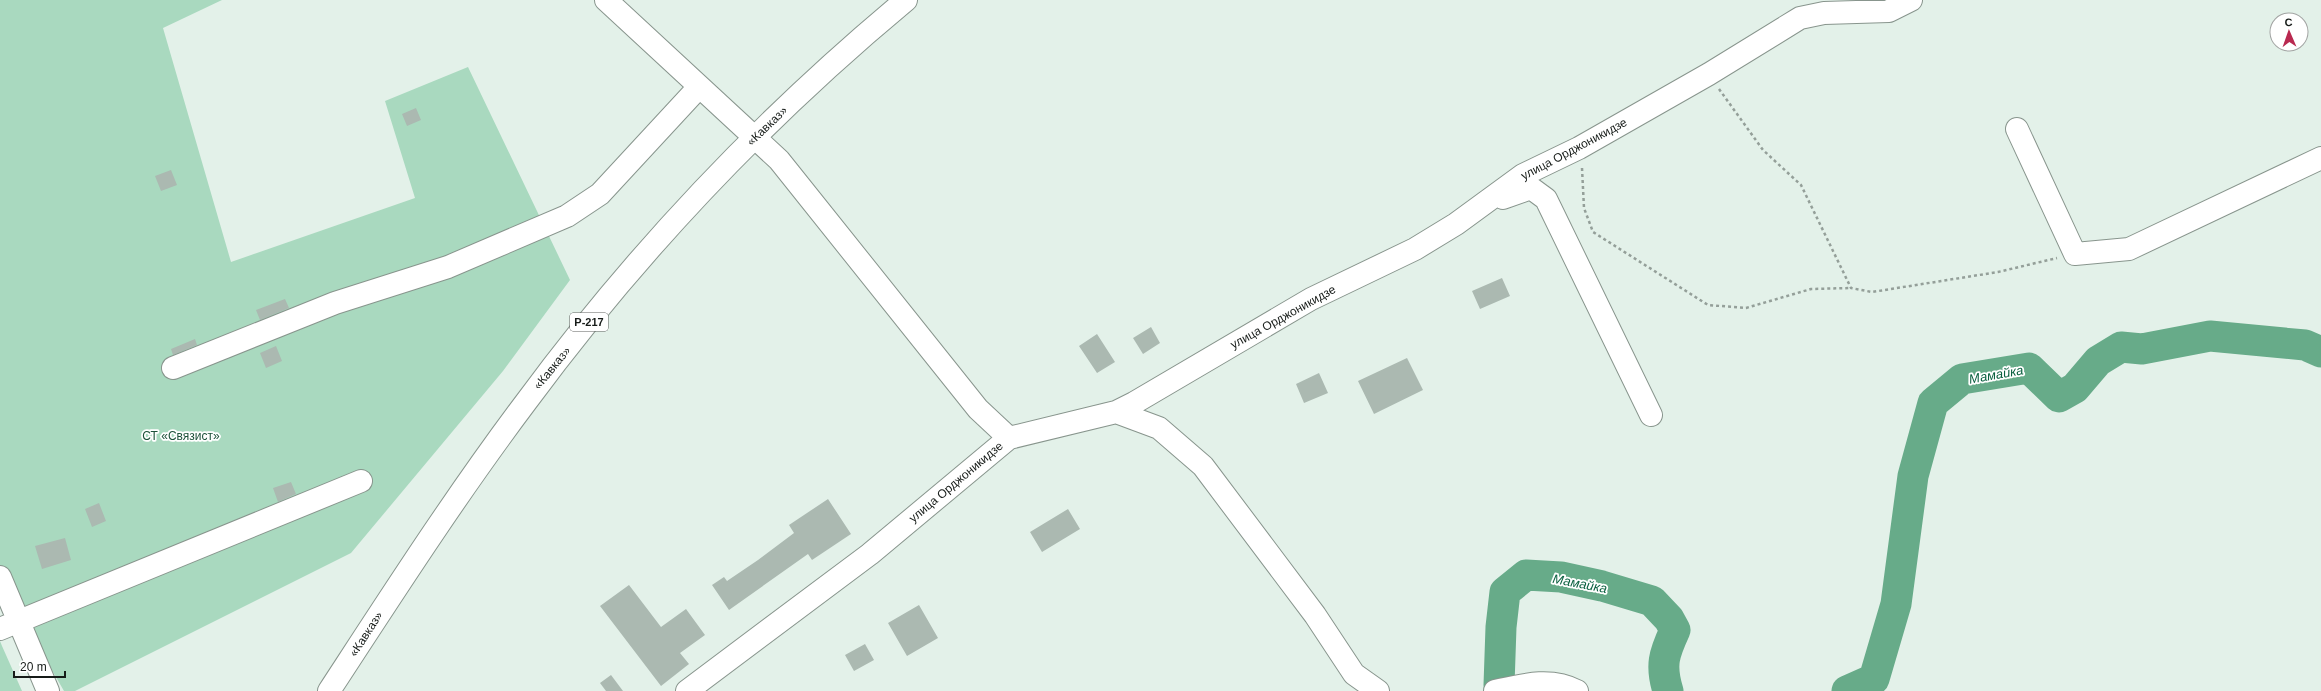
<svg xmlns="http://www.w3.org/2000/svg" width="2321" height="691" font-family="Arial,sans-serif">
  <rect width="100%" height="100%" fill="#e3f1e9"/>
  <!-- green -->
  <path fill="#a9d9bf" d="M0 0H222L163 28 231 262 415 198 385 101 468 67 570 280 503 371 351 553 75 691H64L19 613 0 568Z
    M0 641 2 646 22 691H0Z"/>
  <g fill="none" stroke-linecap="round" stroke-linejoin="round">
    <!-- river -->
    <path stroke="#67ab89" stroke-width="31" d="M1499 685 1501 627 1505 592 1526 575 1561 577 1602 586 1652 601 1669 619 1675 630C1664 654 1660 665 1668 691
      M1847 691 1874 679 1896 604 1913 476 1933 403 1962 379 2029 368 2059 397 2075 388 2098 361 2121 347 2142 349 2210 336 2305 345 2321 352"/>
  </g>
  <!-- building -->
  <path fill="#abb9b1" d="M416 108 421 120 407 126 402 114Z
    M171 170 177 185 161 191 155 176Z
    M1502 278 1510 296 1480 309 1472 291Z
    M285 299 289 308 260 320 256 310Z
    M1151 327 1160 343 1143 354 1133 338Z
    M1097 334 1115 362 1097 373 1079 346Z
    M195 339 197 345 173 355 171 349Z
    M276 346 282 361 266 368 260 353Z
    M1407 358 1423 390 1374 414 1358 381Z
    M1319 373 1328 393 1304 403 1296 384Z
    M291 482 296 494 278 502 273 488Z
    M828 499 851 534 812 560 808 554 729 610 712 585 724 577 727 581 758 560 794 533 789 525Z
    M99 503 106 521 92 527 85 509Z
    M1068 509 1080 529 1042 552 1030 532Z
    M65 538 71 560 42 569 35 546Z
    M629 585 661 627 686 609 705 635 680 653 689 664 661 686 600 606Z
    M919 605 938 638 907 656 888 623Z
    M865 644 874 660 854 671 845 655Z
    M611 675 623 691H606L600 683Z"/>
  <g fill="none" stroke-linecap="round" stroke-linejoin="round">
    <!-- minor casing -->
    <g stroke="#88958d" stroke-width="24">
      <path id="minor" d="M606 0 779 160 978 409 1009 438
        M2017 129 2075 254 2129 249 2321 158
        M1503 198 1531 188 1546 199 1651 415
        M173 368 335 303 448 267 567 216 600 194 699 87
        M1116 412 1159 428 1203 466 1315 615 1354 674 1378 691
        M0 577 48 691
        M0 629 361 481
        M687 691 870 554 1009 438 1116 412 1134 403 1311 299 1415 249 1456 224 1523 175 1579 148 1709 74 1800 18 1824 13 1889 11 1911 0
        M1495 691C1522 685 1551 677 1577 691"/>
    </g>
    <!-- highway casing -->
    <g stroke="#88958d" stroke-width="24">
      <path id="highway" d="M329 691C393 593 456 495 526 402 636 253 764 118 906 0"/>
    </g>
    <!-- path -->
    <path stroke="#949f99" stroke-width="2.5" stroke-dasharray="3 3" stroke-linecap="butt" d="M1719 89 1763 150 1801 185 1851 288 1872 292 1998 272 2057 258
      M1582 168 1584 208 1593 232 1708 305 1746 308 1811 289 1851 288"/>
    <!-- minor -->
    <use href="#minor" stroke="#fff" stroke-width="22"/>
    <!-- highway -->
    <use href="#highway" stroke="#fff" stroke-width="22"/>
  </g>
  <g text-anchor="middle" stroke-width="3.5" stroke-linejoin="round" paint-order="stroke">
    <!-- shield labels -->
    <rect fill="#fff" stroke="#5c5f5d" stroke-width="1" x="570" y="313" width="38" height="18" rx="3"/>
    <g font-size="11" font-weight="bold" fill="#161b18">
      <text x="589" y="326">Р-217</text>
    </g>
    <!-- street labels -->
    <g font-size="12" fill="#161b18" stroke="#fff">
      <text transform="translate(767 126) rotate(-44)" y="4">«Кавказ»</text>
      <text transform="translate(1574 149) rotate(-28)" y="4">улица Орджоникидзе</text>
      <text transform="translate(1283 317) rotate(-29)" y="4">улица Орджоникидзе</text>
      <text transform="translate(552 368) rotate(-51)" y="4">«Кавказ»</text>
      <text transform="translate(956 482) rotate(-40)" y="4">улица Орджоникидзе</text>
      <text transform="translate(366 634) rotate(-57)" y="4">«Кавказ»</text>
    </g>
    <!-- park labels -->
    <g font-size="12" fill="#1c5139" stroke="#fff">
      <text x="181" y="440">СТ «Связист»</text>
    </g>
    <!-- water labels -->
    <g font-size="13" font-style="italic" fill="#09603f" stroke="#fff">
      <text transform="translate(1996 374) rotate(-10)" y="5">Мамайка</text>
      <text transform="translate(1580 583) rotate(11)" y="5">Мамайка</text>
    </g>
  </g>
  <!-- north arrow -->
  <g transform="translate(2289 32) rotate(358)"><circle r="19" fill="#ffffff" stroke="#a2a4a3"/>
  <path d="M0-3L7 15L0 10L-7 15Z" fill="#b92950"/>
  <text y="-6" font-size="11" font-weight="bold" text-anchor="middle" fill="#161b18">С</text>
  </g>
  <!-- scale -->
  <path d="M14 671v6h51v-6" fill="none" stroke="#161b18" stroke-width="2"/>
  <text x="20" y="671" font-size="12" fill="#161b18" stroke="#ffffff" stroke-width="3" paint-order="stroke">20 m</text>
</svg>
